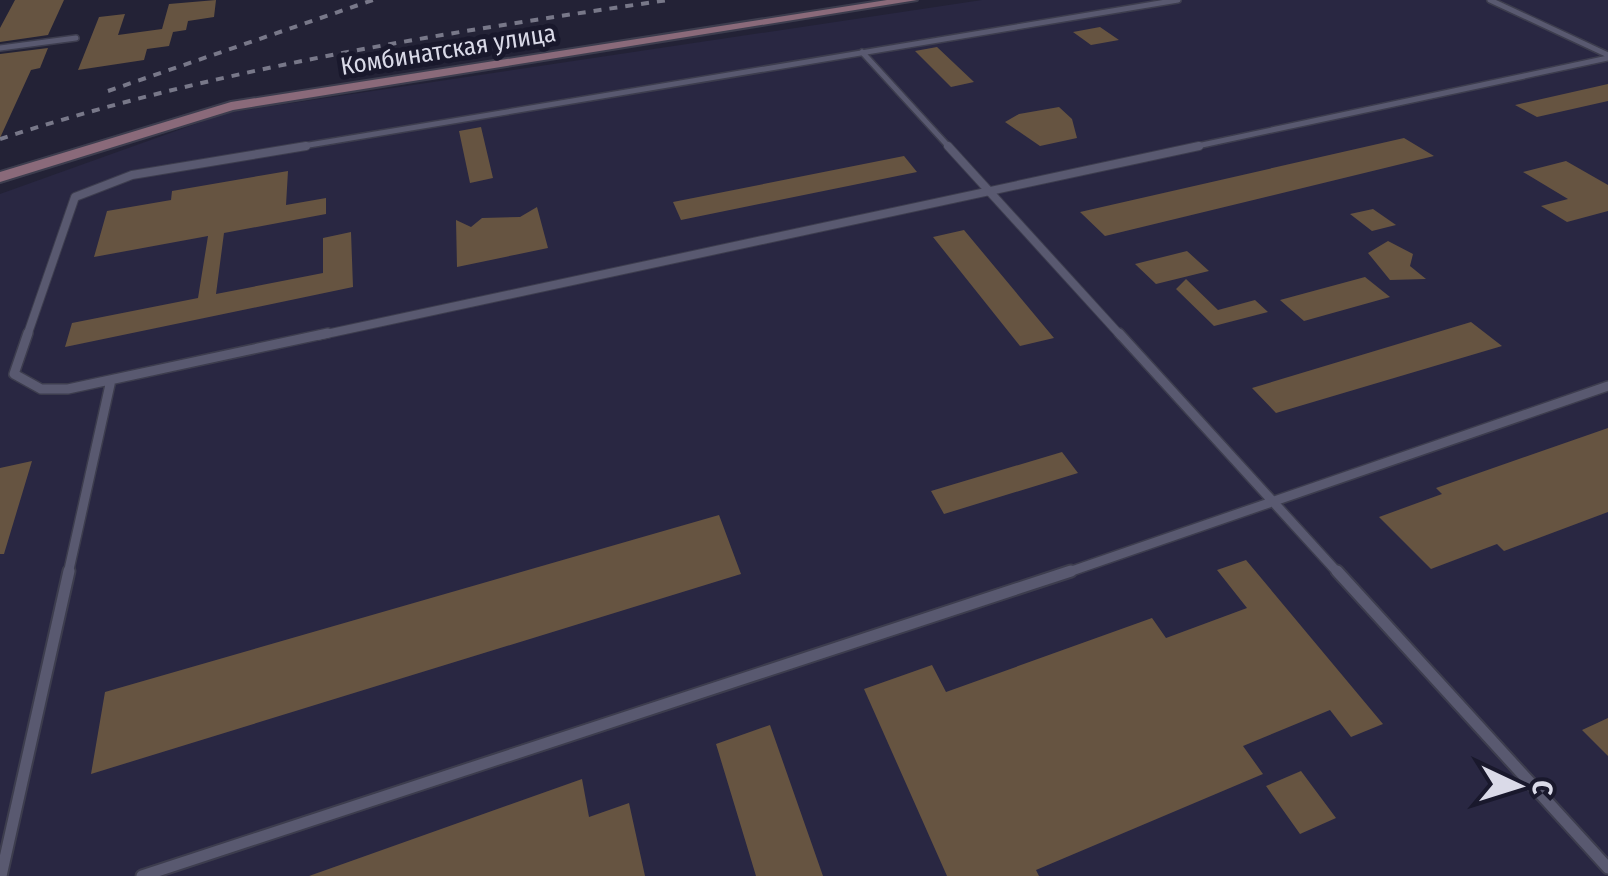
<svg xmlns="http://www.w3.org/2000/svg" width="1608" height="876" font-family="'Fira Sans Condensed',sans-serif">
  <rect width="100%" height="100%" fill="#232236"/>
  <!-- built -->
  <path fill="#292742" d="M982 0H1608V876H0V194L226 113Z"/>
  <!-- building -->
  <path fill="#665441" d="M15 0H64L48 35 0 42V28Z
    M216 0 214 17 188 21 186 30 173 32 169 46 147 49 144 60 78 70 99 17 125 14 118 35 162 29 169 4Z
    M1100 27 1119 40 1091 45 1073 32Z
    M937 47 974 82 951 87 915 51Z
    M48 48 40 68 31 70 0 138V54Z
    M1608 84V101L1537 117 1515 105Z
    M1059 107 1072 119 1077 138 1040 146 1005 122 1019 114Z
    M481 127 493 178 470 183 459 131Z
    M1404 138 1434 156 1105 236 1080 212Z
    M904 156 917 172 681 220 673 202Z
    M1566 161 1608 185V211L1567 222 1541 206 1568 199 1523 172Z
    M288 171 286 205 326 198V214L224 233 216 294 323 273V238L351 232 353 287 65 347 72 323 198 298 208 236 94 257 107 211 171 200 172 191Z
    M537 207 548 248 457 267 456 220 471 227 482 218 520 217Z
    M1373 209 1396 225 1372 231 1350 214Z
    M964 230 1054 338 1020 346 933 237Z
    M1388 241 1413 254 1410 266 1426 279 1390 280 1368 253Z
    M1187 251 1209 271 1156 284 1135 264Z
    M1365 277 1390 297 1304 321 1280 300Z
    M1186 279 1218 310 1255 300 1268 312 1214 326 1176 289Z
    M1471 322 1502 346 1276 413 1252 388Z
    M1608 428V512L1504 551 1497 544 1431 569 1379 517 1442 494 1436 488Z
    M1062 452 1078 473 944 514 931 491Z
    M32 461 4 554H0V468Z
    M719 515 741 574 91 774 105 692Z
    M1246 560 1383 724 1351 737 1330 710 1243 746 1263 774 1036 870 1039 876H947L864 689 932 665 946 692 1152 618 1166 638 1247 608 1217 570Z
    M1608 718V756L1582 730Z
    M770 725 823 876H756L716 744Z
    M1301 771 1336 818 1300 834 1266 786Z
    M582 779 589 817 629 803 645 876H309Z"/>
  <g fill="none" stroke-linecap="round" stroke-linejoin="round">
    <!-- lane-far3 casing -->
    <g stroke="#3d3d4e" stroke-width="8">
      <path id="lane-far3" d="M1490 0 1608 55
        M0 48 76 38
        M862 52 950 148
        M291 148 1178 0
        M1188 148 1608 58"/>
    </g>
    <!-- lane-far2 casing -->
    <g stroke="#3d3d4e" stroke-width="10">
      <path id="lane-far2" d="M948 146 1121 336
        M27 336 75 197 132 175 306 146
        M317 336 1199 146"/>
    </g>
    <!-- lane-far1 casing -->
    <g stroke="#3d3d4e" stroke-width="12">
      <path id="lane-far1" d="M28 333 14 374 41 389H68L328 333
        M1119 333 1339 574
        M68 574 111 380
        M1063 574 1608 386"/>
    </g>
    <!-- lane casing -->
    <g stroke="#3d3d4e" stroke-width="15">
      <path id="lane" d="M1337 571 1608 868
        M1 876 69 571
        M142 876 1071 571"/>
    </g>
    <!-- secondary casing -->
    <g stroke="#3d3d4e" stroke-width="4">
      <path id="secondary" d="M887 0H917L233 110 0 182V172L231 102Z"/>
    </g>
    <!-- lane-far3 -->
    <use href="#lane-far3" stroke="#595970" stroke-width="5"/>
    <!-- lane-far2 -->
    <use href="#lane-far2" stroke="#595970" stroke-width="8"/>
    <!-- lane-far1 -->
    <use href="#lane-far1" stroke="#595970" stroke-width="9"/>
    <!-- lane -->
    <use href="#lane" stroke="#595970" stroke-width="11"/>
    <!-- secondary -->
    <use href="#secondary" fill="#8a6a7a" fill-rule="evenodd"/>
    <!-- rail -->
    <path stroke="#787889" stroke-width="4" stroke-dasharray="8 8" stroke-linecap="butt" d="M108 91 373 0
      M0 139C218 68 442 33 668 0"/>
  </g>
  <g text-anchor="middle" stroke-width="10" stroke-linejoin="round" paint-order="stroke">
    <!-- far-street labels -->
    <g font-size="25" fill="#dadae8" stroke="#19182c">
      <text transform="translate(448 49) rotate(-9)" y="9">Комбинатская улица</text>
    </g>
  </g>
  <!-- north arrow -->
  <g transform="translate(1518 786) rotate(94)" stroke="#19182c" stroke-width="8" paint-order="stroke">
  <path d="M0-8L18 38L0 25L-18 38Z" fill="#dadae8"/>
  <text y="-15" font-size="28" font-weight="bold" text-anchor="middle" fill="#dadae8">С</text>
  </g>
</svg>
